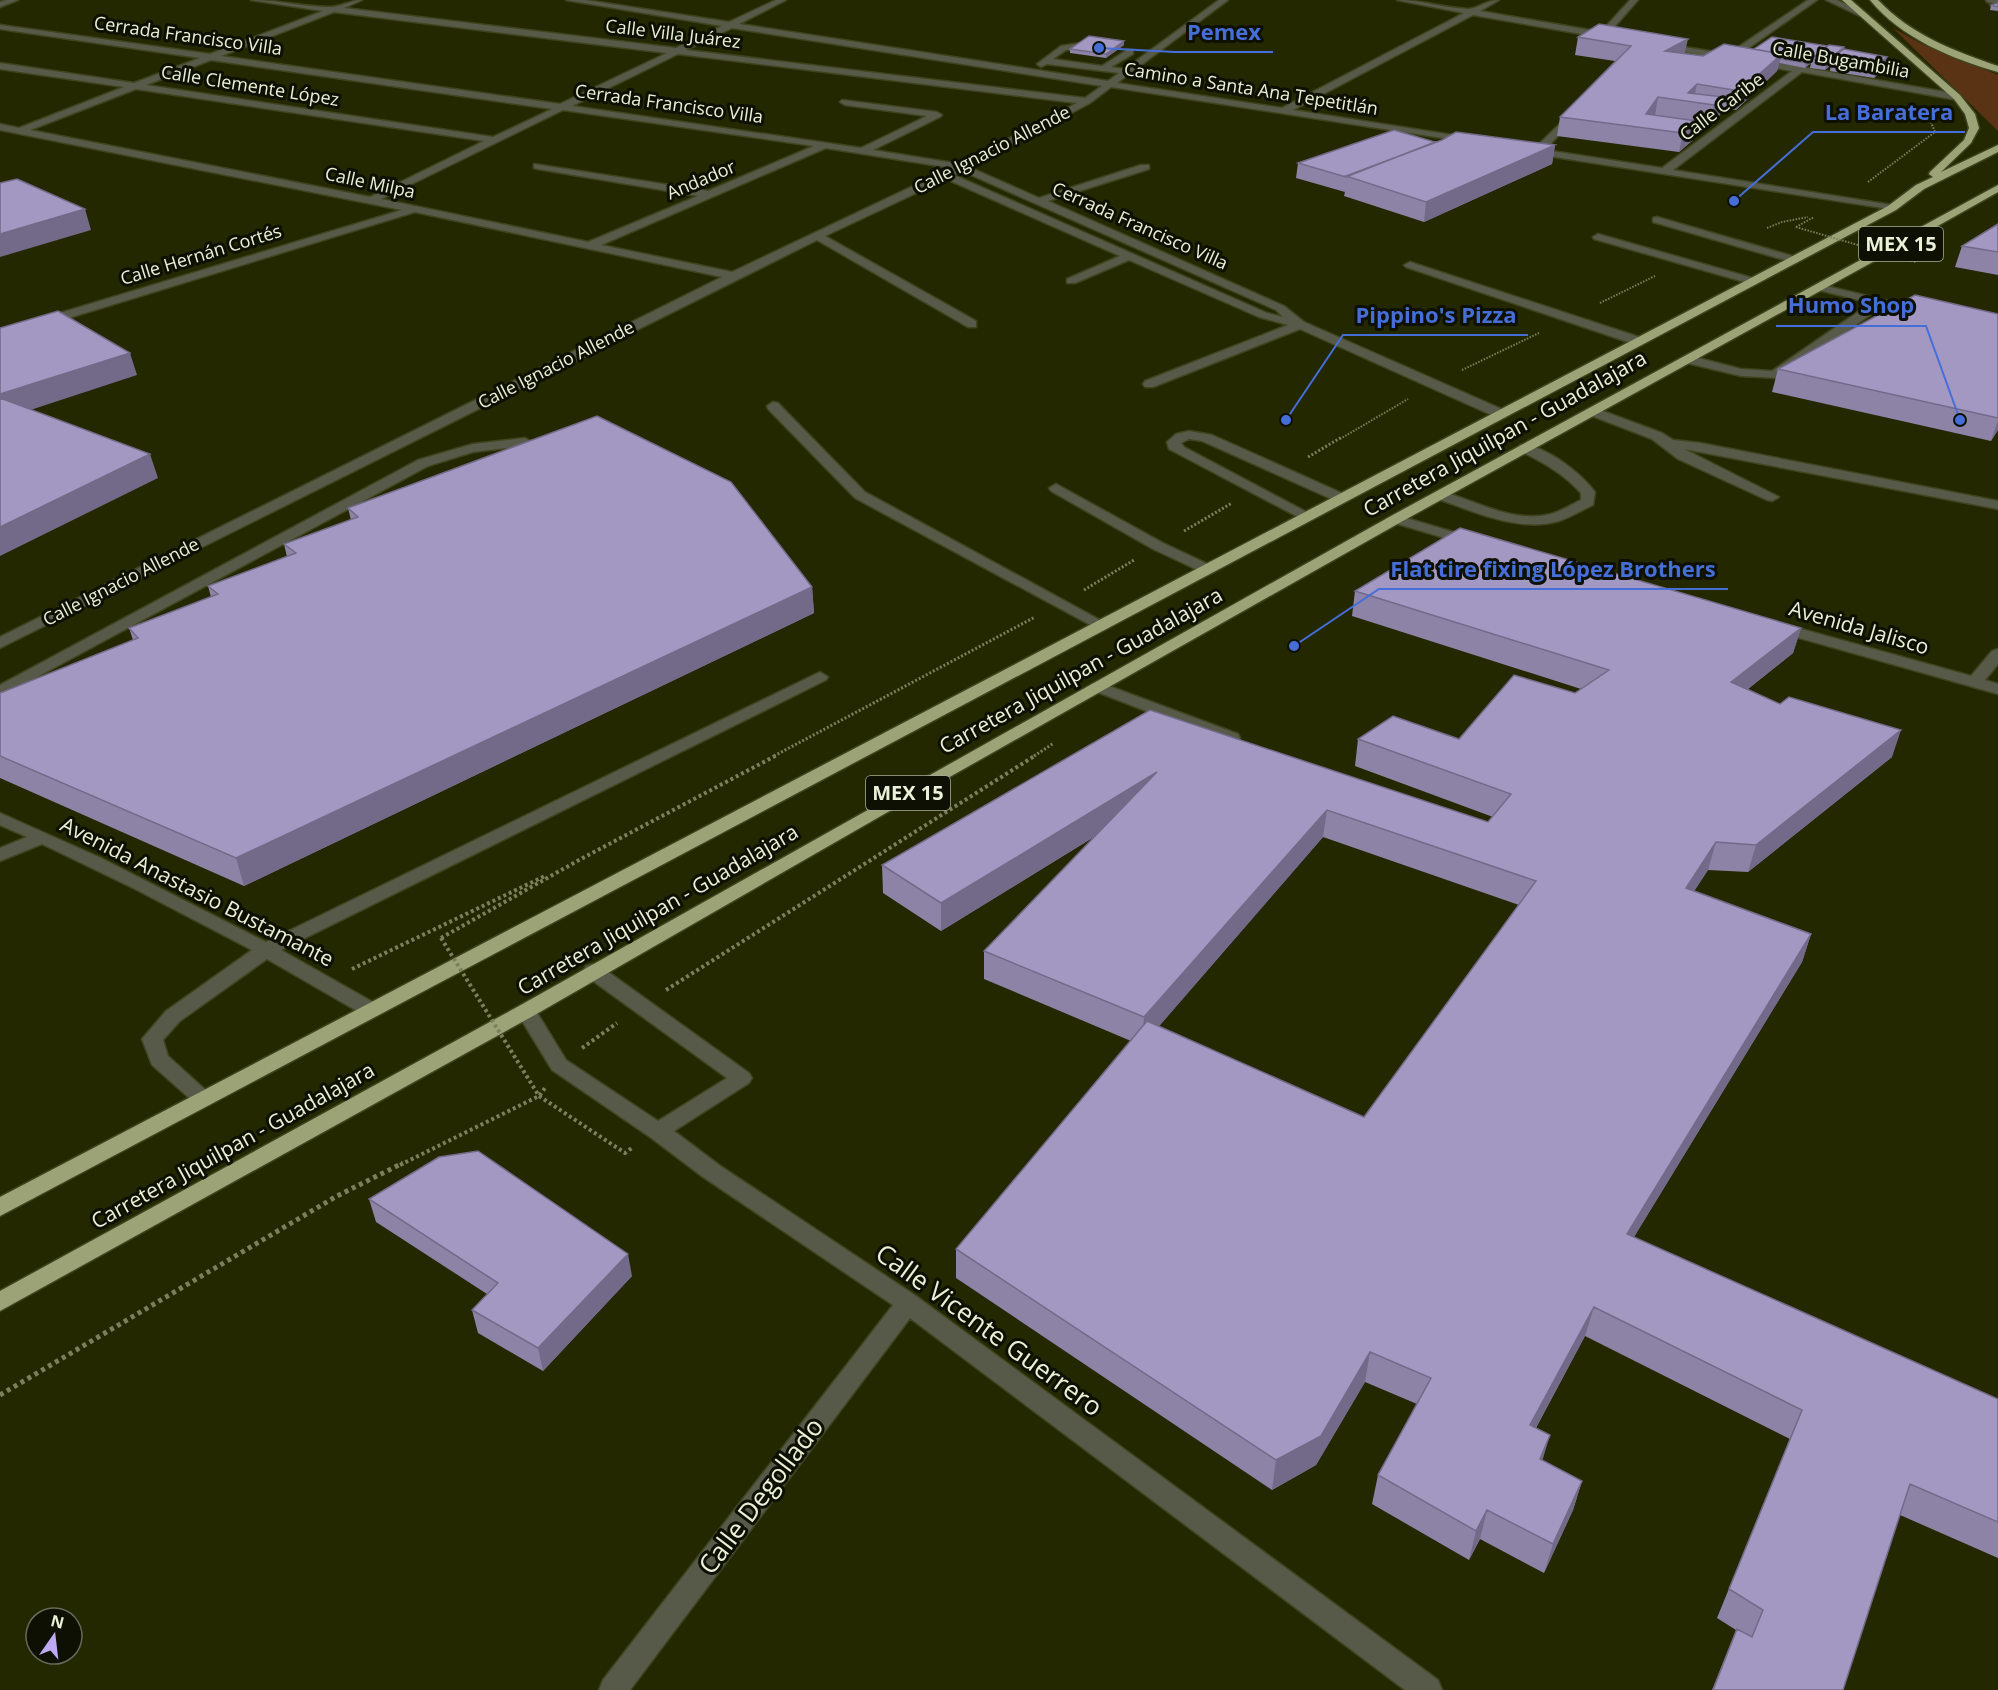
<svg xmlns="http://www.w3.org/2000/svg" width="1998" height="1690" font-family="'Open Sans',sans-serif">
  <rect width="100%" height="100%" fill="#232800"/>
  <!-- green -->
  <path fill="#5a3314" d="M1893 28 1920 43 1998 75V131Z"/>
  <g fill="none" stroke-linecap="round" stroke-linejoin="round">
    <!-- minor casing -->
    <g stroke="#3f441e" stroke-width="3">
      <path id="minor" d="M6 0H18L0 7V2Z
        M251 0C278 0 304 7 330 7 341 7 351 0 362 0L344 8 676 48 722 26 566 0H585L729 22 776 0H786L739 24 1108 81 1119 73 1047 64 1041 67 1037 64 1061 46 1081 43 1084 44V48L1066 50 1053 59 1102 66 1127 50H1133V54L1111 67 1125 69 1219 0H1228L1117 83 1282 108 1464 13 1397 0C1421 0 1444 8 1468 9 1478 9 1486 0 1499 0L1480 11 1601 32 1630 0H1638L1609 33 1614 36 1610 39 1473 15 1293 110 1472 138 1477 141 1475 143 1111 87 1090 103 969 167 1039 198 1141 165H1149V169L1048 201 1284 306 1304 322 1506 411 1507 414 1506 417H1496L1300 329 1153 387H1145L1143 384 1145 381 1288 325 1259 317 1129 260 1075 283H1067V279L1120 256 946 179 825 236 976 321V327H968L817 240 0 648V637L722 277 415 212 0 339V331L402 210 0 130V124L19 128 124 87 0 69V63L134 83 200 58 0 29V25L210 54 323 11ZM334 12 667 53 560 104 221 56ZM732 28 1102 86 1085 98 686 50ZM678 54 1077 103 960 164 873 150 940 117 942 115 937 112 842 100 840 102 845 105 927 116 861 148 572 106ZM211 60 552 109 493 137 146 85ZM136 89 484 141 370 197 30 130ZM563 110 814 146 708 191 534 164V168L538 169 698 196 588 242 381 199ZM826 148 951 168 732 272 601 245ZM962 171 1276 310 1283 317 1267 313 954 175Z
        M1808 0H1817L1737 56 1957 94 1962 97 1957 100 1802 72 1673 170 1892 205 1896 206V210L1529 153 1524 150 1529 147 1535 148 1574 110 1577 111V115L1545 150 1662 168 1792 71 1661 48 1657 45 1658 43 1728 54Z
        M1826 0H1837L1867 14 1860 16Z
        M1986 0H1998V4L1987 2Z
        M1657 217 1796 257 1798 259 1792 262 1788 261 1653 222V218Z
        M1598 234 1756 279 1758 281 1756 283H1748L1594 239 1593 237Z
        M1410 262 1642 338 1644 341 1638 345 1634 344 1406 267 1404 265Z
        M1818 284 1922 309 1924 311 1918 314 1883 306 1779 378 1741 376 1683 362 1681 359 1687 355 1741 369 1772 371 1871 303 1814 289 1812 287Z
        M773 402 778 403 865 492 1109 625 1101 630 1096 628 855 498 768 409 767 406Z
        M1592 407 1662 433 1673 440 1700 443 1998 501V509L1684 449 1779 497 1772 501 1767 500 1678 459 1652 439 1587 414 1586 411Z
        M1189 431 1212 435 1346 495 1348 498 1341 502 1336 501 1202 441 1189 439 1181 443 1184 447 1314 516 1307 520 1302 519 1169 449 1167 442 1176 434Z
        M525 438 532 442 530 445 473 452 428 466 0 697V685L418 460 473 444Z
        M1525 444C1550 450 1579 471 1595 492L1593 505C1582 510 1571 517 1559 521 1518 533 1473 511 1435 498L1433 495 1440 491C1475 500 1513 524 1551 514 1561 511 1571 505 1581 500V493C1564 474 1543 462 1520 451L1518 448 1520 445Z
        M1056 484 1163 543 1212 566 1214 569 1207 573 1202 572 1153 549 1051 491 1049 488Z
        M1396 515 1477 539 1479 542 1472 546 1391 522 1389 519Z
        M1776 622 1971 676 1992 651 1998 649V664L1985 680 1998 684V694L1771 630 1768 627 1771 624Z
        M820 672 828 677 826 680 281 950 378 1005 381 1010 378 1015 371 1017 364 1015 267 959 180 1021 163 1040 168 1056 210 1094 214 1099 210 1104 203 1107 196 1104 152 1065 142 1039 166 1011 252 950 135 889 42 844 0 861V848L27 837 0 825V813L101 858 266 942Z
        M1098 682 1238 734 1240 738 1238 742H1226L1092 690 1090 687 1092 684Z
        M593 964 600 966 749 1073 752 1078 749 1083 674 1131 719 1165 916 1296 1438 1680 1442 1690H1405L910 1318 630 1690H599L603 1680 893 1305 703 1177 650 1137 552 1070 516 1011 519 1006 526 1004 533 1006 566 1060 658 1121 727 1078 586 976 583 971 586 966Z"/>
    </g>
    <!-- highway casing -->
    <g stroke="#3f441e" stroke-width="3">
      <path id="highway" d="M1842 0H1851L1960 95 1975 114 1979 128 1971 143 1941 172 1998 145V152L1924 189 1896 210 0 1216V1197L1888 206 1916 185 1933 177 1929 174 1930 172 1964 140 1969 128 1965 114 1954 99Z
        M1870 0H1878C1911 35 1954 51 1998 66V72C1952 59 1901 38 1870 0Z
        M1998 185V192L1927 232 1401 522 900 805 533 1016 0 1311V1291L519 1006 1391 516Z"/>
    </g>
    <!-- path-far3 -->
    <path stroke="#7a7f5e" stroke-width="2" stroke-dasharray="1.5 1.5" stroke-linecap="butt" d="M1868 182 1935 132 1928 115
      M1796 227 1814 217
      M1767 228 1782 222 1808 217
      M1600 303 1655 276
      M1462 370 1539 333
      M1340 439 1408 399"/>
    <!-- path-far2 -->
    <path stroke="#7a7f5e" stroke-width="3" stroke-dasharray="2 2" stroke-linecap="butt" d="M1308 457 1342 437
      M1184 531 1232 503
      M1084 590 1134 560
      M774 756 1035 617
      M1034 756 1054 743"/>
    <!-- path-far1 -->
    <path stroke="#7a7f5e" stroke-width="4" stroke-dasharray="3 3" stroke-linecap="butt" d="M441 938 579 860 777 755
      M352 969 545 876
      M666 990 1036 755
      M582 1048 617 1023
      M539 1096 625 1153 632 1148
      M400 1165 539 1096 545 1088"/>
    <!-- path -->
    <path stroke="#7a7f5e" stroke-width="5" stroke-dasharray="4 4" stroke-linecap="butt" d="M0 1395 337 1196 403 1163"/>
    <!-- minor -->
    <use href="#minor" fill="#575a48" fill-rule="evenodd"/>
    <!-- highway -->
    <use href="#highway" fill="#9ba377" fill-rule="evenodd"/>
    <!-- path-bridge-far1 -->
    <path stroke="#7a7f5e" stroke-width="2" stroke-dasharray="1.5 1.5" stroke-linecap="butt" d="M1796 227 1916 262"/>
    <!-- path-bridge -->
    <path stroke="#7a7f5e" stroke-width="4" stroke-dasharray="3 3" stroke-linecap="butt" d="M441 938 539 1096"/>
  </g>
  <!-- wall -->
  <path fill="#8c83a7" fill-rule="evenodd" d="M1998 3V11L1990 10 1991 5Z
    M1578 37 1703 56 1754 49 1827 46 1844 47V49L1887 57 1883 70 1874 78 1830 71 1831 65 1825 70 1810 68 1811 63 1805 68 1779 63 1777 71 1736 110 1721 107 1720 115 1710 123 1696 121 1693 140 1679 152 1557 136 1560 117 1615 61 1575 55Z
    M1124 45 1106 58 1070 53V49Z
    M1435 142 1555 145 1552 164 1424 222 1344 196 1345 192 1296 178 1298 163Z
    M1998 224V275L1955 267 1962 246Z
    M1998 314V430L1991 441 1772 392 1778 369Z
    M348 508 812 587 814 613 244 886 0 778V693L133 640 129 628 211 597 208 586 287 557 284 544 351 520Z
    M1355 591 1801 628 1793 653 1748 689 1892 757 1748 872 1708 870 1694 891 1811 934 1802 962 1634 1237 1998 1399V1558L1900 1515 1843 1690H1712L1736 1630 1717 1618 1790 1439 1585 1336 1536 1428 1542 1460 1582 1481 1573 1510 1544 1573 1480 1539 1469 1560 1372 1504 1378 1475 1417 1404 1365 1382 1316 1465 1272 1490 956 1278V1249L1131 1041 984 979V951L1094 837 941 931 883 893 882 865 1150 710 1488 822 1493 817 1355 766 1358 739H1459L1575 693 1581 689 1352 616ZM1323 837 1519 905 1364 1117 1159 1026Z
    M369 1199 632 1276 543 1371 478 1333 472 1310 487 1294 376 1222Z"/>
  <!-- shaded-wall -->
  <path fill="#726a88" d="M1688 39 1684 56 1665 51Z
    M1124 41V45L1106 58V54Z
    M1844 47 1842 56 1833 57 1831 65 1825 70 1827 61Z
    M1782 54 1777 71 1736 110 1740 91Z
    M1887 57 1883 70 1874 78 1877 65Z
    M1812 59 1811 63 1805 68 1806 63Z
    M1697 84 1693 102 1688 93Z
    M1658 97 1655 116 1646 114Z
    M1724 97 1720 115 1710 123 1714 105Z
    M1697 121 1693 140 1679 152 1683 133Z
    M1555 145 1552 164 1424 222 1426 202Z
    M85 209 91 230 0 257V234Z
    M130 353 137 375 6 418 0 400V394Z
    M1998 420V430L1991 441Z
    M150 454 158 478 0 556V527Z
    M812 587 814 613 244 886 236 858Z
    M1801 628 1793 653 1724 708 1731 682Z
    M1901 730 1892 757 1748 872 1756 845Z
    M1157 772 1155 799 941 931V903Z
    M1327 810 1323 837 1142 1046 1144 1017Z
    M1716 842 1708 870 1678 916 1686 888Z
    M1811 934 1802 962 1618 1263 1627 1234Z
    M628 1254 632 1276 543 1371 538 1348Z
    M1594 1307 1585 1336 1521 1455 1530 1425Z
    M1370 1352 1365 1382 1316 1465 1272 1490 1276 1460Z
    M1550 1435 1541 1465 1540 1459Z
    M1582 1481 1573 1510 1544 1573 1553 1544Z
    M1487 1510 1480 1539 1469 1560 1476 1531Z"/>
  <!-- building -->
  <path fill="#a398c2" stroke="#726a88" stroke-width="1.5" d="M1998 3V7L1991 5Z
    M1599 24 1688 39 1665 51 1703 56 1724 44 1782 54 1740 91 1697 84 1688 93 1724 97 1714 105 1658 97 1646 114 1697 121 1683 133 1560 117 1631 46 1578 37Z
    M1089 36 1124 41 1106 54 1070 49Z
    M1772 37 1827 46 1806 63 1780 59 1782 54 1754 49Z
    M1829 45 1844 47 1827 61 1812 59Z
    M1844 49 1887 57 1877 65 1833 57Z
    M1394 130 1435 142 1346 177 1298 163Z
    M1456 132 1555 145 1426 202 1346 176 1442 140Z
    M17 179 85 209 0 234V183Z
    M1998 224V252L1962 246Z
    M1915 295 1998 314V418L1778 369Z
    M58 311 130 353 0 394V328Z
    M0 398 150 454 0 527Z
    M597 416 731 482 812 587 236 858 0 756V693L138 638 129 628 218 594 208 586 296 553 284 544 358 517 348 508Z
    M1460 528 1801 628 1731 682 1780 704 1789 697 1901 730 1756 845 1716 842 1686 888 1811 934 1627 1234 1998 1399V1522L1910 1484 1843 1690H1713L1737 1629 1752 1637 1763 1610 1729 1589 1802 1410 1594 1307 1530 1425 1550 1435 1540 1459 1582 1481 1553 1544 1487 1510 1476 1531 1378 1475 1431 1378 1370 1352 1321 1436 1276 1460 956 1249 1147 1021 1364 1117 1536 881 1327 810 1144 1017 984 951 1157 772 941 903 882 865 1150 710 1488 822 1511 794 1358 739 1393 716 1459 739 1514 675 1575 693 1609 670 1355 591Z
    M478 1151 628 1254 538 1348 472 1310 498 1283 369 1199 439 1157Z"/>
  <g text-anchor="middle" stroke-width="6" stroke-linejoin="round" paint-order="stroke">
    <!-- far-street labels -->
    <g font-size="18" fill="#ebf0d8" stroke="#0d1002">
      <text transform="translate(673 34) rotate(7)" y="6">Calle Villa Juárez</text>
      <text transform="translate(188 36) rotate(8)" y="6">Cerrada Francisco Villa</text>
      <text transform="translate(1841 60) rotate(10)" y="6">Calle Bugambilia</text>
      <text transform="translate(250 86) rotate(9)" y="6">Calle Clemente López</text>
      <text transform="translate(1251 89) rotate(9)" y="6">Camino a Santa Ana Tepetitlán</text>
      <text transform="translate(669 104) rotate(8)" y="6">Cerrada Francisco Villa</text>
      <text transform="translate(1722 107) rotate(-37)" y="6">Calle Caribe</text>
      <text transform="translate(992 150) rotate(-27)" y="6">Calle Ignacio Allende</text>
      <text transform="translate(701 180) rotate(-23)" y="6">Andador</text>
      <text transform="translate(370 183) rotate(12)" y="6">Calle Milpa</text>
      <text transform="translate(1140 226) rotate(24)" y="6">Cerrada Francisco Villa</text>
      <text transform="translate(201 255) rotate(-17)" y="6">Calle Hernán Cortés</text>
      <text transform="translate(556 365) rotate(-27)" y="6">Calle Ignacio Allende</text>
      <text transform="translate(121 582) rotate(-27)" y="6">Calle Ignacio Allende</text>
    </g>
    <!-- shield labels -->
    <g fill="#0d1002" stroke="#a8ad98" stroke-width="1.5">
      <rect x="1859" y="227" width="84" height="34" rx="4.5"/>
      <rect x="866" y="776" width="84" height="34" rx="4.5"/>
    </g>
    <g font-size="20" font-weight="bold" fill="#ebf0d8">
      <text x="1901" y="251">MEX 15</text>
      <text x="908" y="800">MEX 15</text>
    </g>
    <!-- street labels -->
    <g font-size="21" fill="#ebf0d8" stroke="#0d1002">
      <text transform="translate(1505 434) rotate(-29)" y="7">Carretera Jiquilpan - Guadalajara</text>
      <text transform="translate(1859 628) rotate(16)" y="7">Avenida Jalisco</text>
      <text transform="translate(1081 671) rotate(-29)" y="7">Carretera Jiquilpan - Guadalajara</text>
      <text transform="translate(197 892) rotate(27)" y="7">Avenida Anastasio Bustamante</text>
      <text transform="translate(658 910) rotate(-30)" y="7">Carretera Jiquilpan - Guadalajara</text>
      <text transform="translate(233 1146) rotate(-29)" y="7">Carretera Jiquilpan - Guadalajara</text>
    </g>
    <!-- near-street labels -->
    <g font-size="26" fill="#ebf0d8" stroke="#0d1002">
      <text transform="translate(989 1330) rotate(36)" y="9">Calle Vicente Guerrero</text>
      <text transform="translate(761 1496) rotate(-53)" y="9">Calle Degollado</text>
    </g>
  </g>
  <!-- callouts -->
  <path fill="none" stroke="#466ed8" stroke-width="2" d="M1099 48L1175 52H1273M1734 201L1813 132H1965M1960 420L1926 326H1776M1286 420L1343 335H1528M1294 646L1379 589H1728"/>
  <g fill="#466ed8" stroke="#0d1002" stroke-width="2">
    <circle cx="1099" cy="48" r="6"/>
    <circle cx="1734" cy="201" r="6"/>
    <circle cx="1960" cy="420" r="6"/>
    <circle cx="1286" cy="420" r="6"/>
    <circle cx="1294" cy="646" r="6"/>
  </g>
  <g font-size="22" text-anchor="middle" font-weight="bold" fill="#466ed8" stroke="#0d1002" stroke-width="6" stroke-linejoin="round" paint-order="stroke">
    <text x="1224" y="40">Pemex</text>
    <text x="1889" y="120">La Baratera</text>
    <text x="1851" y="313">Humo Shop</text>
    <text x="1436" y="323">Pippino's Pizza</text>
    <text x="1553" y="577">Flat tire fixing López Brothers</text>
  </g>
  <!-- north arrow -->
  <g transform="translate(54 1636) rotate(14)"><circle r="28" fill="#0d1002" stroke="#666a58" stroke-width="1.5"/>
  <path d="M0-4.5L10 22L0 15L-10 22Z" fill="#bea9f5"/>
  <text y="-9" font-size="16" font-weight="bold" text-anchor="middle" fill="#ebf0d8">N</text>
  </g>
</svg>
